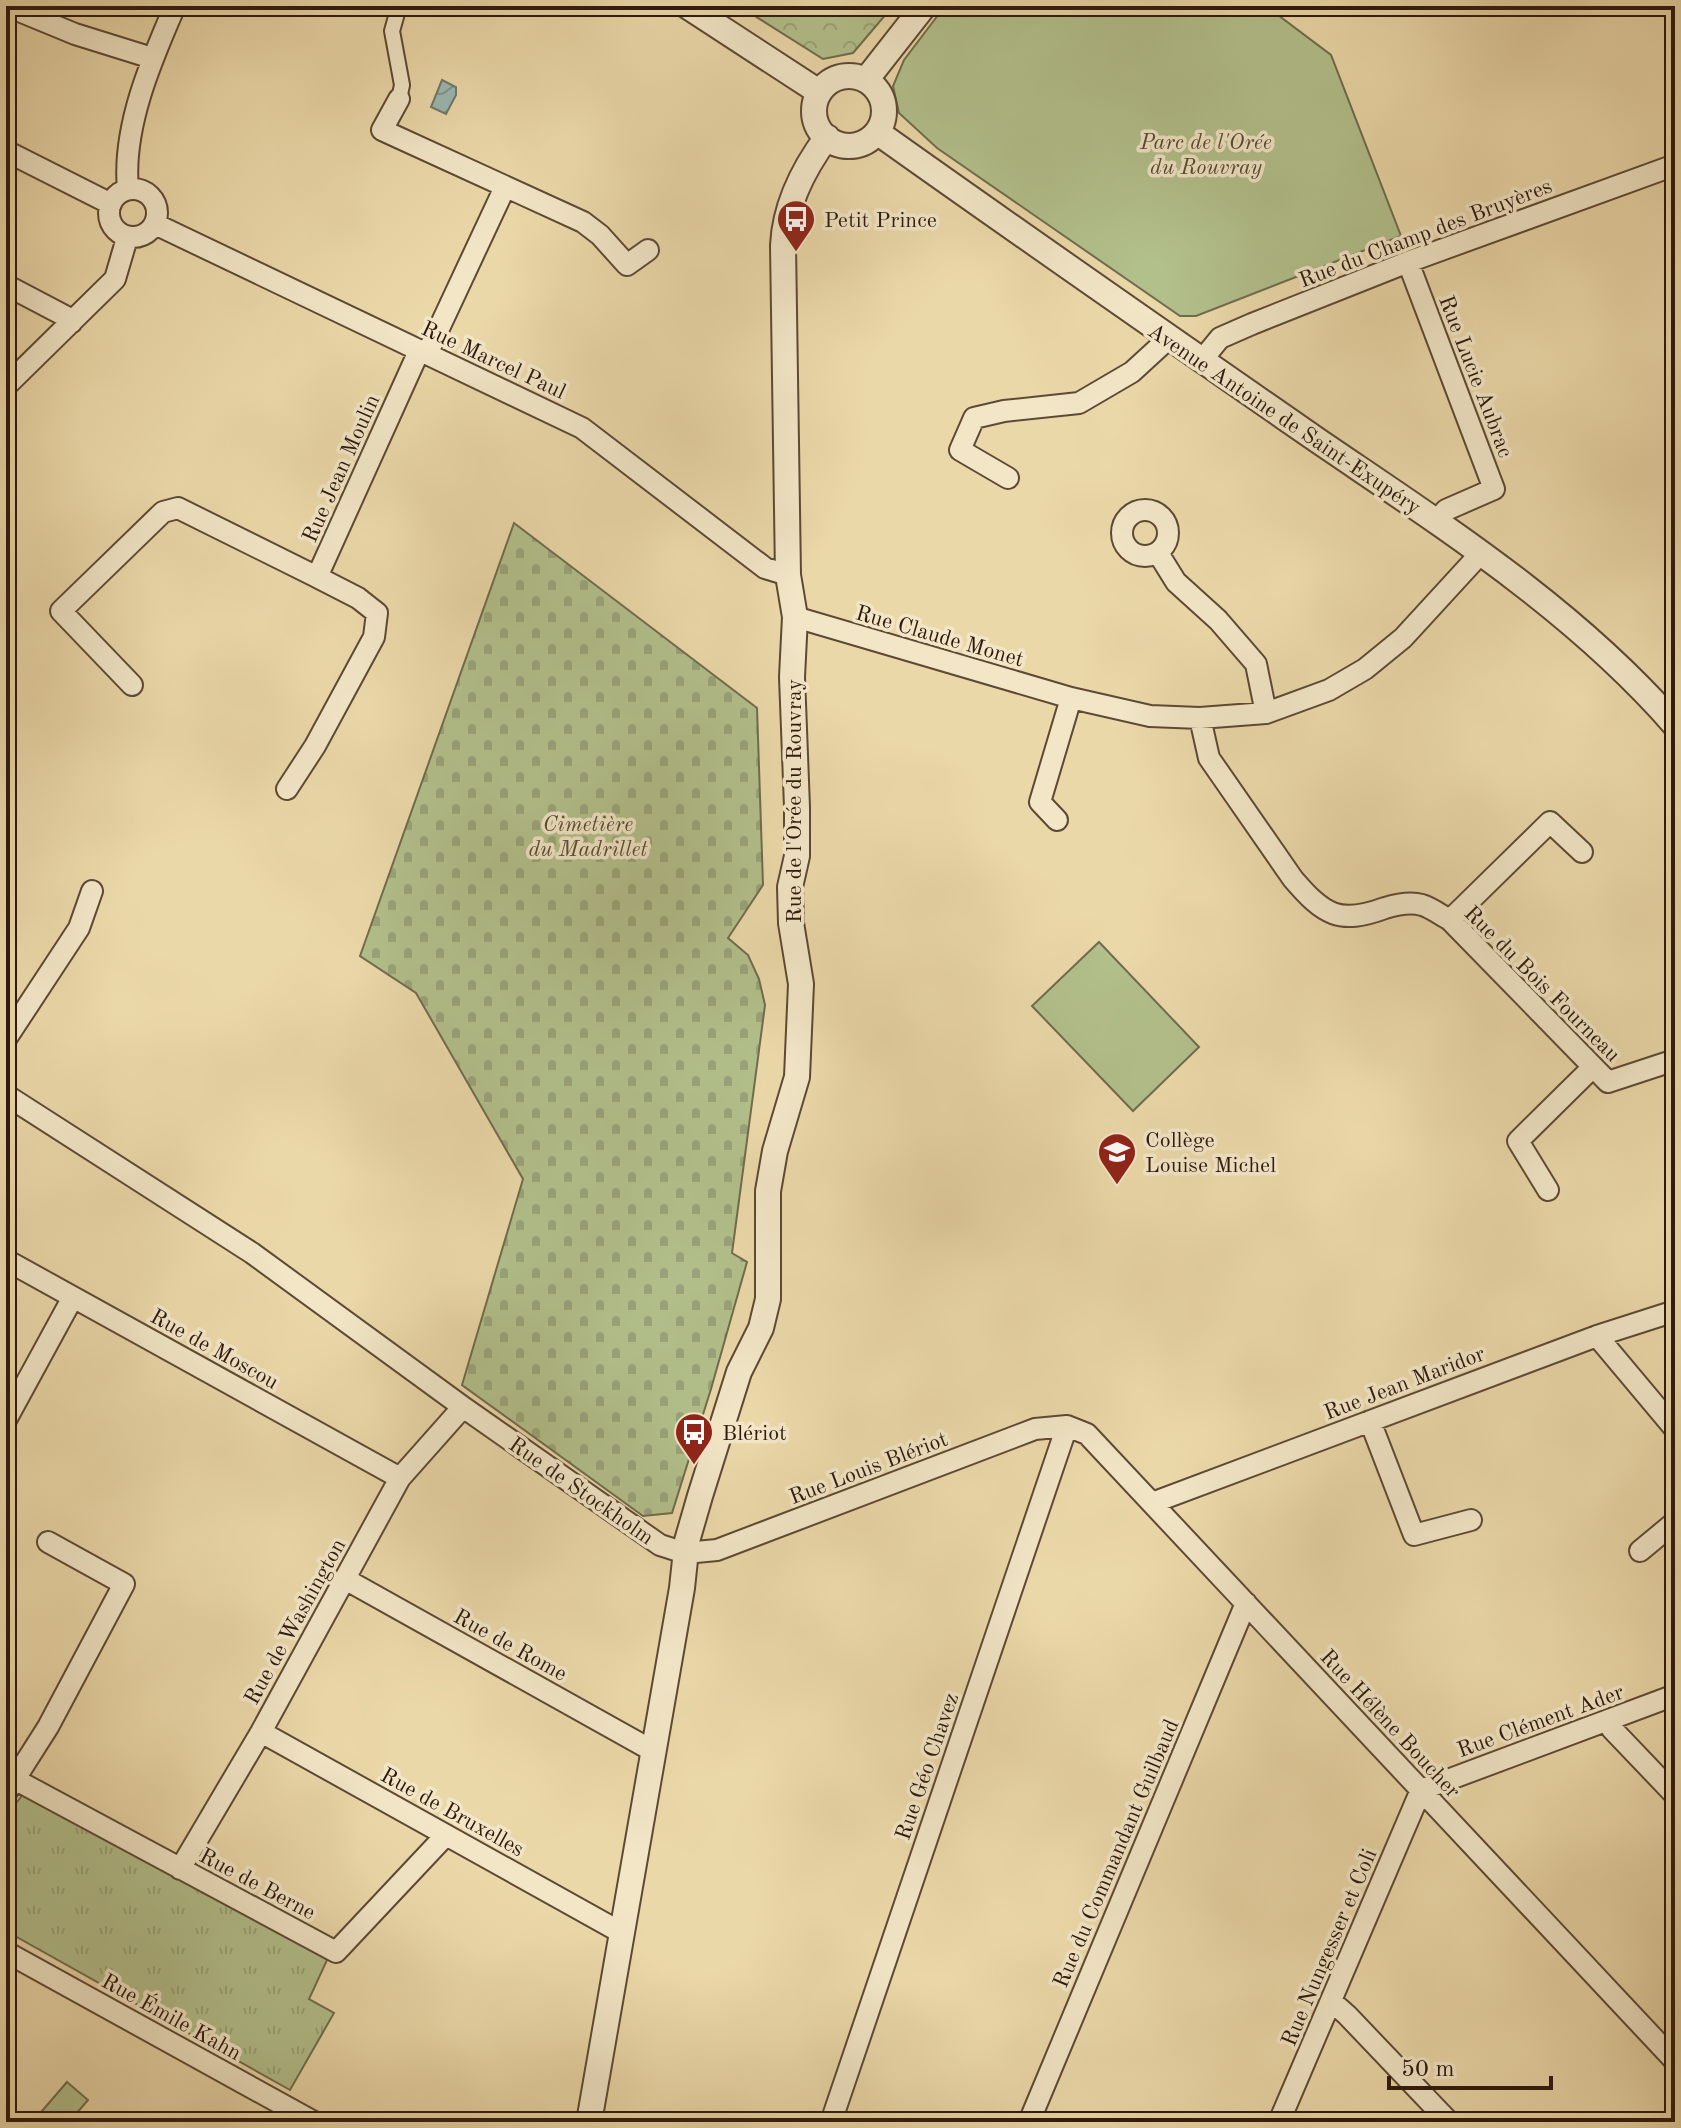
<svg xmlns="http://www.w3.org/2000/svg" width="1681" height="2128" font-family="'Old Standard TT',serif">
  <defs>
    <pattern id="grass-tufts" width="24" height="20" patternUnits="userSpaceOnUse" patternTransform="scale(2)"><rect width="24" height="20" fill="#b2c08c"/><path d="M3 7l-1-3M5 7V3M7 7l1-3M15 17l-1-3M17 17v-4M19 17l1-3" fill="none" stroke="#99a478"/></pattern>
    <pattern id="forest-crowns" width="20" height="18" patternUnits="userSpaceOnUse" patternTransform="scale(2)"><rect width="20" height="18" fill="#b2c08c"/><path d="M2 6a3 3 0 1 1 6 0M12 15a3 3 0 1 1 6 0" fill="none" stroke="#99a478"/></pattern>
    <pattern id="cemetery-stones" width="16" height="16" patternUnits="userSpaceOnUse" patternTransform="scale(2)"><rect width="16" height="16" fill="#b2c08c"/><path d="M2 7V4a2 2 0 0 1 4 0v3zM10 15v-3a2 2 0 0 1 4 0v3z" fill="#99a478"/></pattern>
    <pattern id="water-waves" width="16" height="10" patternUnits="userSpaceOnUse" patternTransform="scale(2)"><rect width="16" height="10" fill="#9bb8b1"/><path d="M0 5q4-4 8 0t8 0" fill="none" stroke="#7f958e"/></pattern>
  </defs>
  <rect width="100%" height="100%" fill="#ebd8a9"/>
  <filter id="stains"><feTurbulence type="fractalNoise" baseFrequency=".0025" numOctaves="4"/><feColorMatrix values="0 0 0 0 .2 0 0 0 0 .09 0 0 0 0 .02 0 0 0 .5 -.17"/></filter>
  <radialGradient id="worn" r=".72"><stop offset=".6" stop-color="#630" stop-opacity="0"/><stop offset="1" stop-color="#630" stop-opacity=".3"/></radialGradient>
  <!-- grass -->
  <path fill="url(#grass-tufts)" stroke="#706c4d" stroke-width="2" d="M24 1793 328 1958 309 1999 334 2013 290 2090 6 1931V1816Z"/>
  <!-- forest -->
  <path fill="url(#forest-crowns)" stroke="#706c4d" stroke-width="2" d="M739 6H893L853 53 823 59Z"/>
  <!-- cemetery -->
  <path fill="url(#cemetery-stones)" stroke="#706c4d" stroke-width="2" d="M514 523 757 708 763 885 728 938 748 955 759 979 765 1005 732 1253 747 1262 711 1389 672 1513 643 1516 462 1385 523 1179 416 993 360 956Z"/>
  <!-- park -->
  <path fill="#b2c08c" stroke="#706c4d" stroke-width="2" d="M945 6H1266L1331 55 1401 236 1196 316H1180L937 148 899 113 893 86 904 60Z
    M1099 942 1199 1047 1133 1111 1032 1006Z
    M67 2082 88 2100 69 2122H55L42 2111Z"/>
  <!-- water -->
  <path fill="url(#water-waves)" stroke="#6f7870" stroke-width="2" d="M442 80 456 87V95L446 114 431 107Z"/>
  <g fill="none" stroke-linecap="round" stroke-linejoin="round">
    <!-- pedestrian casing -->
    <g stroke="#5d4935" stroke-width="18">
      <path id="pedestrian" d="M399 99 402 85 392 31 399 6"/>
    </g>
    <!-- minor casing -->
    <g stroke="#5d4935" stroke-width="24">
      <path id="minor" d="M7 6 75 34 152 58
        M399 99 382 130 583 222 600 235 627 265 648 250
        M6 151 111 204
        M109 213a24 24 0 1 1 48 0a24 24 0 1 1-48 0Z
        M128 189C122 128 151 61 175 6
        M155 224 582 428 765 568 788 575
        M1408 262 1494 489 1446 510 1436 522
        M6 285 65 316 71 323
        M427 354 505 187
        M1202 360 1220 338 1252 324 1408 262 1675 165
        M6 386 115 279 127 238
        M1008 478 960 450 974 418 1004 411 1079 403 1132 372 1168 339
        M1122 533a23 23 0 1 1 46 0a23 23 0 1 1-46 0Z
        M1158 553 1176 582 1218 620 1256 664 1266 713
        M795 617 1071 698 1150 716 1200 718 1266 713 1329 690 1365 669 1403 638 1481 553
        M132 685 61 611 163 512 178 508 317 577 419 351
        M1200 718 1209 758 1293 879C1324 915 1339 925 1385 908 1395 905 1411 902 1422 905 1432 908 1442 916 1450 920L1608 1082 1675 1060
        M287 789 315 746 374 637 377 613 358 598 317 577
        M1057 820 1040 802 1071 698
        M1450 920 1550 822 1582 852
        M6 1039 79 928 92 891
        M6 1095 252 1253 463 1407 660 1545 685 1553 717 1550 1035 1429 1067 1426 1087 1434 1675 2061
        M1548 1190 1518 1141 1593 1067
        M6 1260 400 1478
        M1597 1336 1675 1429
        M6 1420 73 1297
        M1370 1421 1414 1535 1471 1520
        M1152 1503 1597 1336 1675 1311
        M1640 1551 1675 1522
        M345 1579 653 1751
        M1609 1720 1612 1729 1675 1795
        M261 1732 622 1933
        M16 1780 336 1952 446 1835
        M1421 1790 1675 1695
        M6 1793 48 1727 124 1584 48 1542
        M180 1869 261 1732 400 1478 463 1407
        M6 1952 314 2122
        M1331 2001 1347 2015 1449 2122
        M831 2122 1067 1426
        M1029 2122 1246 1603
        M1279 2122 1421 1790"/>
    </g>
    <!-- tertiary casing -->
    <g stroke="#5d4935" stroke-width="28">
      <path id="tertiary" d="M687 6 819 92
        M814 111a35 35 0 1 1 70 0a35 35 0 1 1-70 0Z
        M866 80 924 6
        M877 132C1023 236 1170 338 1317 440 1443 526 1574 609 1675 725
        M589 2122 682 1588 687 1541 700 1496 739 1372 761 1328 768 1299V1191L775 1151 797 1077 801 984 791 923 790 887 797 856V807L792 677 795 617 788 575 783 245C785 206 804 168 827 137"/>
    </g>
    <!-- pedestrian -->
    <use href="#pedestrian" stroke="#f2e6c7" stroke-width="14"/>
    <!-- minor -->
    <use href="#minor" stroke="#f2e6c7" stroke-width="20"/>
    <!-- tertiary -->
    <use href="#tertiary" stroke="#f2e6c7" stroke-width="24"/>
  </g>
  <!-- icons -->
  <defs>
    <g id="bus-pin" transform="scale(2)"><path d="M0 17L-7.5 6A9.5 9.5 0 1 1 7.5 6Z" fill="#8f2418" stroke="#f2e6c7"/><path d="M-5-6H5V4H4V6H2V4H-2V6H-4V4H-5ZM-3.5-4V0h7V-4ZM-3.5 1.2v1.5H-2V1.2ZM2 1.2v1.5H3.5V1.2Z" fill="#fff"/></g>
    <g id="school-pin" transform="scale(2)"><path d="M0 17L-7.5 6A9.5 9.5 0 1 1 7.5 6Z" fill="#8f2418" stroke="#f2e6c7"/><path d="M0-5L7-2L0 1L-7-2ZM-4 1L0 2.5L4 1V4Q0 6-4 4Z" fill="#fff"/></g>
  </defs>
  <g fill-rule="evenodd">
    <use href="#bus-pin" x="796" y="219"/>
    <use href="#school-pin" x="1117" y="1152"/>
    <use href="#bus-pin" x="694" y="1432"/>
  </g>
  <g text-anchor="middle" stroke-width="7" stroke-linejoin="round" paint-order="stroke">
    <!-- park labels -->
    <g font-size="22" font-style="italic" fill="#564b34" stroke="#f2e6c7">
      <text x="1206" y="149">Parc de l'Orée<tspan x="1206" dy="25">du Rouvray</tspan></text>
      <text x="588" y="831">Cimetière<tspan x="588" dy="25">du Madrillet</tspan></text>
    </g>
    <!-- poi labels -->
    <g font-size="22" fill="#2e190e" stroke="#f2e6c7" text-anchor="start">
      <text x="824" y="227">Petit Prince</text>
      <text x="1145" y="1147">Collège<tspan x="1145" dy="25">Louise Michel</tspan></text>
      <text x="722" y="1440">Blériot</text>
    </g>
    <!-- street labels -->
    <g font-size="22" fill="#2e190e" stroke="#f2e6c7">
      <text transform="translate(1425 232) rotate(-21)" y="8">Rue du Champ des Bruyères</text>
      <text transform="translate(494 359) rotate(25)" y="8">Rue Marcel Paul</text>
      <text transform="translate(1477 376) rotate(69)" y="8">Rue Lucie Aubrac</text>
      <text transform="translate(1285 418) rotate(34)" y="8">Avenue Antoine de Saint-Exupéry</text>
      <text transform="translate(340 468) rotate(-66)" y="8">Rue Jean Moulin</text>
      <text transform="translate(940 635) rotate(16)" y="8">Rue Claude Monet</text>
      <text transform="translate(793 801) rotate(-90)" y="8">Rue de l'Orée du Rouvray</text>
      <text transform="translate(1543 983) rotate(45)" y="8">Rue du Bois Fourneau</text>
      <text transform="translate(215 1348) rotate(29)" y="8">Rue de Moscou</text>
      <text transform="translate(1404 1382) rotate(-21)" y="8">Rue Jean Maridor</text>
      <text transform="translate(868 1467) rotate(-21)" y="8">Rue Louis Blériot</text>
      <text transform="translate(582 1490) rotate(35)" y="8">Rue de Stockholm</text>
      <text transform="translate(294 1621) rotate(-61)" y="8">Rue de Washington</text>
      <text transform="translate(511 1644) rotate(29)" y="8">Rue de Rome</text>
      <text transform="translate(1540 1720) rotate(-20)" y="8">Rue Clément Ader</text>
      <text transform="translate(1391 1723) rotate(47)" y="8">Rue Hélène Boucher</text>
      <text transform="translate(926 1766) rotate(-71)" y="8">Rue Géo Chavez</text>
      <text transform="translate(453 1811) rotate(29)" y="8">Rue de Bruxelles</text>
      <text transform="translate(1115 1853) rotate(-67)" y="8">Rue du Commandant Guilbaud</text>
      <text transform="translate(258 1883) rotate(28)" y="8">Rue de Berne</text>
      <text transform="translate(1328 1947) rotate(-67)" y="8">Rue Nungesser et Coli</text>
      <text transform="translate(172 2016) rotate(29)" y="8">Rue Émile Kahn</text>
    </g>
  </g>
  <!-- margin -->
  <rect width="1681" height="2128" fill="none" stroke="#ebd8a9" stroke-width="32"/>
  <rect x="8" y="8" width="1665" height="2112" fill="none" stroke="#2e190e" stroke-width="4"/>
  <rect x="16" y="16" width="1649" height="2096" fill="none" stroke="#2e190e" stroke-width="2"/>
  <!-- scale -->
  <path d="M1389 2076v12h162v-12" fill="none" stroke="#2e190e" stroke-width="4"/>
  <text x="1401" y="2076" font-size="24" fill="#2e190e" stroke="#f2e6c7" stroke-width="6" paint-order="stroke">50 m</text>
  <rect width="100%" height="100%" filter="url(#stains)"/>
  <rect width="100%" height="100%" fill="url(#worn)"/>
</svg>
